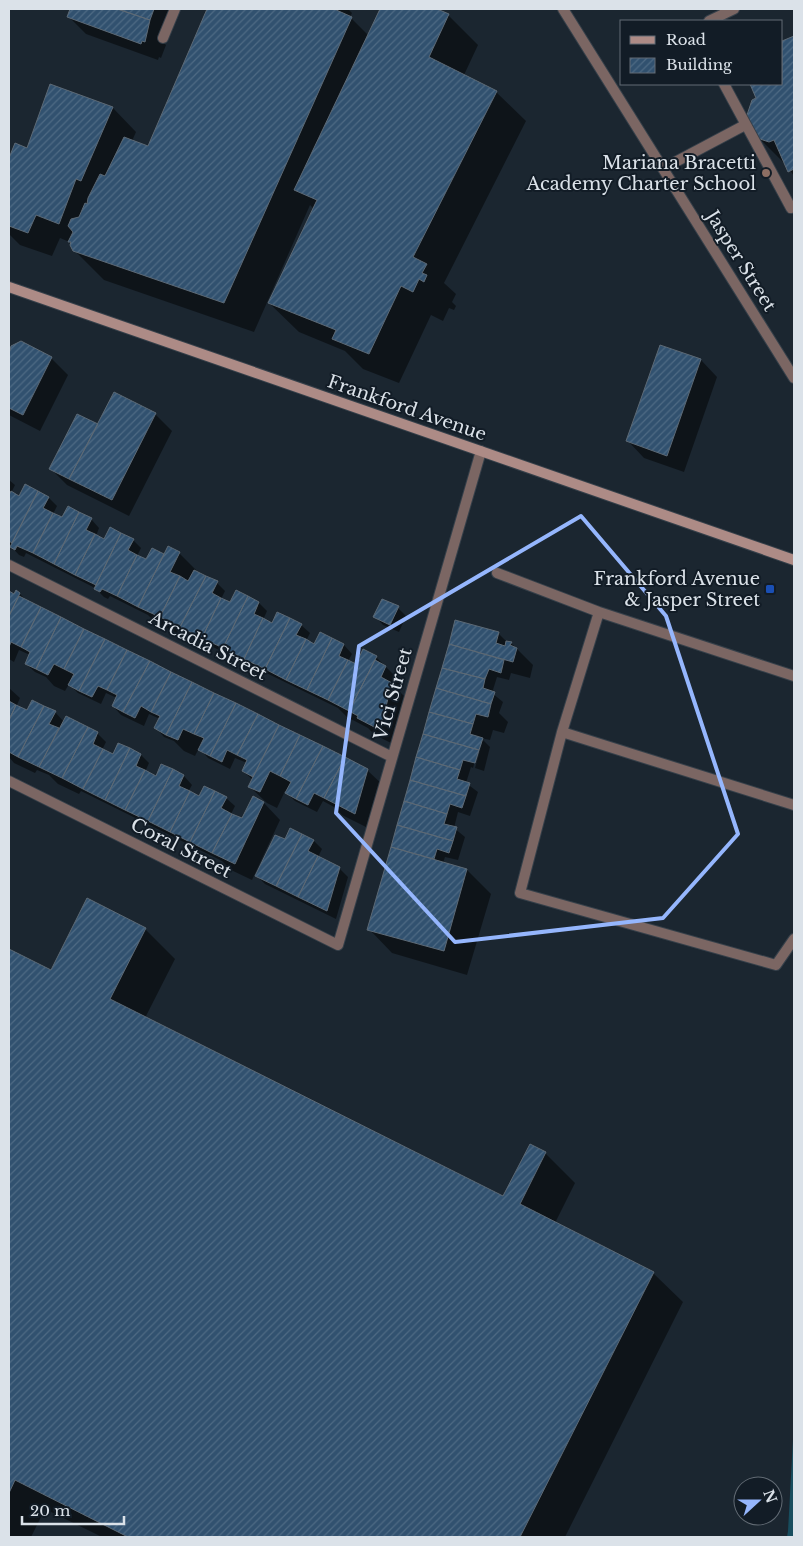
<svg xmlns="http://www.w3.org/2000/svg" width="803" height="1546" font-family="'Libre Baskerville',serif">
  <defs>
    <pattern id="building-hatch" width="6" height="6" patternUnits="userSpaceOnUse" patternTransform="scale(1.25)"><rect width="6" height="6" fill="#31516f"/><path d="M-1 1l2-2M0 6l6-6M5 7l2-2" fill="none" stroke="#4e6a84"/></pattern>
  </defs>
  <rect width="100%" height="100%" fill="#1b2630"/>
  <!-- water -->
  <path fill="#174d5e" d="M794 1421V1537H787L788 1531Z"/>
  <!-- shadow -->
  <path fill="#0007" d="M72 9H176L164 43 166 45 161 58 159 57 158 60 86 34 69 17Z
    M208 9H348L352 13 350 17 368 35 381 9H434L448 15 478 45 464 75 496 92 526 121 444 283 456 294 452 302 456 306 454 310 449 308 443 321 431 315 399 383 363 369 345 351 299 332 269 303 314 209 310 205 254 332 104 280 74 250 72 243 60 238 52 256 20 245 9 234V162L15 145 28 150 113 108 136 132 132 141 148 148Z
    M794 37V176L787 166 758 137V99L751 84H782V42Z
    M661 346 701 360 717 377 684 472 644 458 628 441Z
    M12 347 51 358 68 375 40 431 9 415V358Z
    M155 414 172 431 129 516 67 485 51 469 98 426Z
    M9 476V480L15 485 11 493 20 497 26 486 49 498 57 506 53 514 62 519H91L99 528 96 536 104 540H133L141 548 137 556 147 561 152 550 164 556 179 553 196 570 195 572 217 583 225 591 221 599 231 604 236 592 259 603 267 611 263 620 272 625H301L310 633 306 641 315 645 321 634 344 645 352 654 348 661 356 666 376 657 402 683 399 691 408 700 397 746 375 735 368 728 347 717 338 708 178 630 177 633 156 623 148 615 110 596 108 599 104 597 95 588 26 553 24 557 19 555 9 544Z
    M9 592 15 595 20 594 29 603 367 770 384 786 372 830 342 815 334 807 323 801 317 812 295 801 285 791 277 808 267 803 250 787 253 780 243 771 247 763 235 758 230 769 208 758 199 748 195 756 184 751 174 741 164 737 156 728 160 719 149 714 144 726 121 715 113 706 117 698 106 693 101 704 78 693 69 684 65 691 54 686 46 677 35 672 26 664 30 655 19 650 14 662 9 659Z
    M398 608 406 616 399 632 383 625 375 616Z
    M456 622 498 633 507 642 511 643 533 665 530 678 511 673 509 680 497 677 492 693 503 702 499 713 508 722 504 733 493 730 490 740 481 738 490 747 484 771 475 768 482 743H480L473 768 471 767 466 783 478 792 470 816 458 812 454 828 465 837 458 860 445 857 443 863 467 870 491 894 467 975 392 953 369 929Z
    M9 688 20 698 16 707 27 712H55L64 722 66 717 98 734 106 742 102 750 113 756 119 744 141 755 149 763 145 772 156 777 162 766 184 776 192 785 188 792 200 798H226L235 806 231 814 242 820 264 803 280 820 252 880 231 870 222 861 81 791 79 794 58 784 49 775 37 770 35 773 14 763 9 757Z
    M286 841H314L322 849 318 857 339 868 348 877 336 919 265 884 257 876Z
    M145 929 175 959 145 1018 504 1198 545 1153 575 1183 555 1223 653 1273 683 1302 565 1537H102L45 1509 31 1537H9V950L51 971Z"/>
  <!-- building -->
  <path fill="url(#building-hatch)" stroke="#5c6975" d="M70 9H118L150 20 145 42 142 41 141 44 67 17Z
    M117 9H154L150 20Z
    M207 9H334L352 17 224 303 73 251 70 245 71 242H68L73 232 68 226 71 219 79 217 85 203 87 204 88 198 100 174 105 176 124 137 148 146Z
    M380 9H437L449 14 429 57 497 91 413 257 427 264 422 273 427 275 424 282 419 279 413 292 401 286 369 354 332 339 336 330 268 303 317 200 294 190Z
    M794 36V169L788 172 774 140 769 142 757 138 747 115 752 100 756 98 750 84H782V41Z
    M50 84 113 107 81 181 76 179 59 224 36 215 28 233 9 226V158L15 143 27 148Z
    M21 341 52 357 23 415 9 408V354L11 346Z
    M660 345 701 359 667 456 626 441Z
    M114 392 156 413 112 500 69 479Z
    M77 414 98 424 69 479 49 469Z
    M25 484 38 491 12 543 9 541V495L11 491 19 496Z
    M38 491 49 497 43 508 53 513 33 553 17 546 15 550 10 547Z
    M68 506 79 512 54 564 33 553 53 513 62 517Z
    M79 512 92 518 86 530 95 534 75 575 54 564Z
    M110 527 121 533 96 585 75 575 95 534 104 539Z
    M121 533 134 539 128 550 137 555 117 596 102 589 100 592 94 589Z
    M168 546 180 552 170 572 180 576 160 617 138 607Z
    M152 548 164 554 138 607 117 596 137 555 146 559Z
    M194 570 206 576 180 627 160 617 180 576 188 581Z
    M206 576 218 581 212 593 221 598 202 638 180 627Z
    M16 590 20 593 9 616V591L14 594Z
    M236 590 248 596 223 648 202 638 221 598 230 602Z
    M19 596 41 607 21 647 11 642 9 647V616Z
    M248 596 259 602 254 614 263 618 244 659 223 648Z
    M382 599 399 606 390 625 373 617Z
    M41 607 61 617 36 669 25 664 30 652 21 647Z
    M277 612 290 618 265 669 244 659 263 618 272 623Z
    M61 617 84 629 64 669 54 664 48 675 36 669Z
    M290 618 302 624 296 635 306 639 286 680 265 669Z
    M455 620 499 632 496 643 505 646 506 641 512 642 510 645 517 648 513 662 449 644Z
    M84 629 105 639 79 691 68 685 74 674 64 669Z
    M320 632 332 638 307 690 286 680 306 639 314 644Z
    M332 638 344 644 339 656 348 660 328 700 307 690Z
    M105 639 127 650 107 690 98 686 92 697 79 691Z
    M449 644 504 660 501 673 489 669 485 679 442 668Z
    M363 649 377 656 349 711 328 700 348 660 356 664Z
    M127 650 150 661 123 712 112 706 117 695 107 690Z
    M375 660 386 666 381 677 392 683 380 730 357 718 358 716 349 711Z
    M150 661 171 672 151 712 141 706 135 718 123 712Z
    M442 668 485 679 483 688 495 692 491 704 436 688Z
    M171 672 192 682 166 735 154 728 160 716 151 712Z
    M192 682 214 693 194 734 183 729 178 740 166 735Z
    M436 688 491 704 488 717 476 714 473 724 429 712Z
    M214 693 236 703 210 756 198 750 204 738 194 734Z
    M32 700 44 706 18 757 9 752V720L16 705 27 710Z
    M9 701 16 705 9 720Z
    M236 703 258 714 237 755 227 750 222 762 210 756Z
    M44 706 56 711 49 724 59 728 39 767 18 757Z
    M429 712 473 724 470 734 483 738 479 750 423 734Z
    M258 714 279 725 253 777 242 771 247 760 237 755Z
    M66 716 88 727 62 778 39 767Z
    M279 725 300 735 280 776 270 771 260 792 248 787Z
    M88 727 98 732 93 744 103 749 83 789 62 778Z
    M423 734 479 750 475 763 463 760 460 770 416 757Z
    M300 735 323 746 296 799 285 793 291 782 280 776Z
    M118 743 130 748 105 800 83 789 103 749 113 754Z
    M323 746 345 757 324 798 314 793 308 805 296 799Z
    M130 748 141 754 136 766 145 770 125 810 105 800Z
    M345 757 368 769 355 814 324 798Z
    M416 757 460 770 457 779 470 783 466 796 410 780Z
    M161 764 173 769 148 821 125 810 145 770 156 776Z
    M173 769 184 775 179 786 190 791 170 832 148 821Z
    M410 780 466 796 462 808 450 804 447 814 404 801Z
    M204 786 215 791 190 842 170 832 190 791 199 796Z
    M215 791 227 797 221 808 232 814 212 853 190 842Z
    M253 796 264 802 235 864 212 853 232 814 242 818Z
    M404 801 447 814 444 824 457 827 453 841 397 825Z
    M397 825 453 841 449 853 437 849 434 859 391 847Z
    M290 828 302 834 276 886 255 876 275 835 285 839Z
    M302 834 314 840 308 851 318 856 298 897 276 886Z
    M391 847 467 869 444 951 367 930Z
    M318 856 340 867 327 911 298 897Z
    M87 898 146 928 110 999 503 1196 530 1144 546 1152 520 1204 654 1272 520 1537H128L15 1480 9 1493V949L51 970Z"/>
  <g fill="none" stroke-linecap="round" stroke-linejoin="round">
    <!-- lane casing -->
    <g stroke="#36404a" stroke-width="12">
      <path id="lane" d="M709 21 734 9
        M163 38 175 9
        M724 84 791 208 794 207
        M664 168 745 125
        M497 573 599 612 794 676
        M599 612 562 732 794 805
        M562 732 520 893 776 965 794 939"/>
    </g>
    <!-- street casing -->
    <g stroke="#36404a" stroke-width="12">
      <path id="street" d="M563 9 794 378
        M9 565 392 757
        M9 781 338 945 481 451"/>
    </g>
    <!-- secondary casing -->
    <g stroke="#36404a" stroke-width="12">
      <path id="secondary" d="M9 287 794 560"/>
    </g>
    <!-- lane -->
    <use href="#lane" stroke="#7b6663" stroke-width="10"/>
    <!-- street -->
    <use href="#street" stroke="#7b6663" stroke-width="10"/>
    <!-- secondary -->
    <use href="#secondary" stroke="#ad8b86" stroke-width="10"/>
  </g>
  <!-- marked area -->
  <path fill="none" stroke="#95b6fd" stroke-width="4" stroke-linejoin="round" d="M581 516 666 616 738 834 663 918 455 942 336 813 359 646Z"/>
  <!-- markers -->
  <circle fill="#8d6e63" stroke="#121c26" stroke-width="2" cx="766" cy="173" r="5"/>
  <rect fill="#1a4fb4" stroke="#121c26" stroke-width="2" x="765" y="584" width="10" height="10" rx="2.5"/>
  <g text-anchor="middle" stroke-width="4" stroke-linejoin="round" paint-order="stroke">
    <!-- poi labels -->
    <g font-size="18" fill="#dbe2e9" stroke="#121c26" text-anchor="end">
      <text x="756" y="169">Mariana Bracetti<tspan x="756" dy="21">Academy Charter School</tspan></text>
      <text x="760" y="585">Frankford Avenue<tspan x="760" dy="21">&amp; Jasper Street</tspan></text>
    </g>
    <!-- street labels -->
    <g font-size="18" fill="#dbe2e9" stroke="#121c26">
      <text transform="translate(741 261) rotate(58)" y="6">Jasper Street</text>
      <text transform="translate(407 408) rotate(19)" y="6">Frankford Avenue</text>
      <text transform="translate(208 646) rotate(27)" y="6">Arcadia Street</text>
      <text transform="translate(393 694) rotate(-74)" y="6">Vici Street</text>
      <text transform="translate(181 848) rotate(27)" y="6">Coral Street</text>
    </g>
  </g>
  <!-- border -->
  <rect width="803" height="1546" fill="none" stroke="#dbe2e9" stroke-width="20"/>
  <!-- legend -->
  <rect x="620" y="20" width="162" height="65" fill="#121c26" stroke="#626b74"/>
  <rect x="630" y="36" width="25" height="8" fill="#ad8b86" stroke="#626b74"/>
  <text x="666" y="45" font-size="15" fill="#dbe2e9">Road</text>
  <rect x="630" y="58" width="25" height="15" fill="url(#building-hatch)" stroke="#626b74"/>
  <text x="666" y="70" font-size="15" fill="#dbe2e9">Building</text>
  <!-- north arrow -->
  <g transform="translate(758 1501) rotate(69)"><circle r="24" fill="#121c26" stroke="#626b74"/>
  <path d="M0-4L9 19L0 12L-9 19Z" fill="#95b6fd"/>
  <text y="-8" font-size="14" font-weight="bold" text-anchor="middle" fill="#dbe2e9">N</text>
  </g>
  <!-- scale -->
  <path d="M22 1516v8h102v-8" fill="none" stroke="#dbe2e9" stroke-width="2.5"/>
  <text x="30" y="1516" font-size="15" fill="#dbe2e9" stroke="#121c26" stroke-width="4" paint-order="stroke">20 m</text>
</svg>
